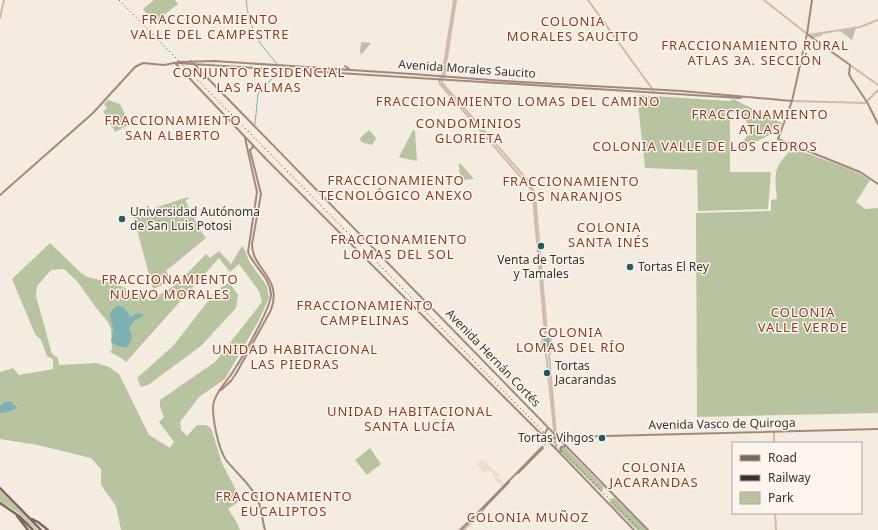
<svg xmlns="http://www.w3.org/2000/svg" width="878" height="530" font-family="'Noto Sans',sans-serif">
  <rect width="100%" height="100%" fill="#f4ebe1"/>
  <!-- green -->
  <path fill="#b8c4a0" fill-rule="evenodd" d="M154 0H175L178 4 154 23 143 9Z
    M856 28 852 40 840 31Z
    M361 42 371 43 362 54 360 53Z
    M637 95 730 101 733 99 782 123 779 130 742 149 740 147 748 134 753 135 752 130 740 113H730V172H771L768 209 698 211 697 170 645 168Z
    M108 100 120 104 130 124 115 132 103 111 107 108 104 104Z
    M369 130 376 138 372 145 361 142 360 138Z
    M413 130 415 131 417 161 399 157Z
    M797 149C821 160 849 166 870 180L856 202 865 209 878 208V413L697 417 696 213 771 211V200L777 199C776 188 773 173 780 163 783 158 787 155 790 150L796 153Z
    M459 163 461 164 474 179 460 180Z
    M188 197 189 199 185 200 200 230 206 238 166 271 172 281 153 289 133 215Z
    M50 243 81 273 88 277 119 285 150 301 177 284 206 254 210 258 219 251 231 264 242 246 244 248 249 261 267 286 269 298 259 320 225 379 199 397 180 422 181 430 187 436 197 425H206L211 428 222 463 241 500 228 509 236 521 240 530H121L116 506 101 485V469L91 458 38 445 0 439V372L13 368 19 375 53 369V359L47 356 41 340 35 334 12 279ZM219 258 230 272 239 264 259 291 262 302 215 362 160 400V406L164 417 159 422 174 442 170 448 149 435 119 374 109 367 96 363 59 365 58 358 52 354 36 296 37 286 51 270 64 269 77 281 97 309 108 322 111 329 112 349 110 352 121 358 126 362Z
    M228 283 231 285 238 295 236 308 201 346 148 385 141 387 137 378 173 346 216 291Z
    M562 447H565L604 487 602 491 601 492 561 452V449Z
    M370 448 381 464 367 475 355 460Z
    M0 490 38 530H36L19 513 0 501Z
    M614 497 647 530H637L609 502Z"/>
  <!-- plaza -->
  <path fill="#ecdcc8" d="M482 459 499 475 497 477 504 483 502 486 496 481 495 476 488 469 485 473 476 465Z"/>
  <!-- water -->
  <path fill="#7fb0b2" d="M118 305 123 307 131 317 135 314 140 313 144 315 133 322 129 329C134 338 132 341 126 348L115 345 111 341C112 337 113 332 113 328 111 314 104 316 118 305Z
    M545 337 550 338 553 344 549 351H546L542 346 544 338Z
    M11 401 15 406 18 408C12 409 6 414 0 413V406L5 402Z"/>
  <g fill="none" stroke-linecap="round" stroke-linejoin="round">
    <!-- stream -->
    <path stroke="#7fb0b2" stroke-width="1" d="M246 0 249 20 260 43 277 64
      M255 124 258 94 279 71"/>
    <!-- secondary-tunnel -->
    <path stroke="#cfc6bd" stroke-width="2" stroke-dasharray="2 1" stroke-linecap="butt" d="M542 447 555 437H566"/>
    <!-- tertiary -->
    <path stroke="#cdbbac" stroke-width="2" d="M454 0 442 77 439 79 440 84 525 182 532 191 533 196 545 334C540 345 540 344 546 354L556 448
      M456 0 444 77 442 79V83L530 183 535 195 547 333C553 345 555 342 549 355L556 435
      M588 0 653 90V92
      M764 0 807 34
      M0 18 4 0
      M809 35 860 27 878 20
      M812 37 821 35
      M850 65 878 85
      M792 101 865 103 878 90
      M774 432V443
      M775 513 776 530
      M459 530 484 507
      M464 530 484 509"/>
    <!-- secondary -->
    <path stroke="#a18a7d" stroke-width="2" d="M812 0 807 34 792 101 778 139 860 172 878 184
      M807 34 850 65 849 74 851 78 867 102 878 124
      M191 61 648 530
      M175 63 266 159 560 453 634 530
      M176 63 740 98 742 97
      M345 66 349 69
      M245 138 257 192 248 252C254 267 270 277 271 294 272 306 242 358 234 370 227 382 214 393 213 407 213 421 218 448 226 460 236 473 251 484 258 500 262 509 262 520 265 530
      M0 195 93 113 135 67 143 63 164 65 179 62 214 61 412 74 504 81 682 91 792 101
      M221 390 231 381 237 372 271 310C283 277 252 270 252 244L261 194 250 150 254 146
      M540 434 545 433 548 428
      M543 437 556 438
      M566 437 878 429
      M560 453 561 447 566 446
      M518 473 543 448
      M483 509 509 482
      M461 530 542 447"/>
    <!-- primary -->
    <path stroke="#7d675c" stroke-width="2.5" d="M0 488 41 530
      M0 503 19 516 33 530
      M17 516 28 530
      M32 519 38 522 48 530"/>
    <!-- rail -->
    <path stroke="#3b302b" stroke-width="1" stroke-dasharray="1 3" stroke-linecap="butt" d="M119 0 640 530"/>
  </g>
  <!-- markers -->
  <g fill="#1f5a5e" stroke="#fbf5ee" stroke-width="1.5">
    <circle cx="122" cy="219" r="4"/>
    <circle cx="541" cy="246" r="4"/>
    <circle cx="630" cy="267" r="4"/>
    <circle cx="547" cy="373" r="4"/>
    <circle cx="602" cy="438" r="4"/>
  </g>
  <g text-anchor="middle" stroke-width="3" stroke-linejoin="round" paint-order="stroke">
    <!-- street labels -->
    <g font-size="12" fill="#3b302b" stroke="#fbf5ee">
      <text transform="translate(467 69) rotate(4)" y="4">Avenida Morales Saucito</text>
      <text transform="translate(493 358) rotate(46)" y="4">Avenida Hernán Cortés</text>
      <text transform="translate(722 424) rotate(-1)" y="4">Avenida Vasco de Quiroga</text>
    </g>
    <!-- poi labels -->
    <g font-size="12" fill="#3b302b" stroke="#fbf5ee" text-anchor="start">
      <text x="130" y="216">Universidad Autónoma<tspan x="130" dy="14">de San Luis Potosi</tspan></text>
      <text x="541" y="264" text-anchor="middle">Venta de Tortas<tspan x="541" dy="14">y Tamales</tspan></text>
      <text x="638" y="271">Tortas El Rey</text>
      <text x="555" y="370">Tortas<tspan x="555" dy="14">Jacarandas</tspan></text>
      <text x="594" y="442" text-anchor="end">Tortas Vihgos</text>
    </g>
    <!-- neighbourhood labels -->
    <g font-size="13" letter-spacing="1" fill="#8c3b22" stroke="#fbf5ee">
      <text x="210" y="24">FRACCIONAMIENTO<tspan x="210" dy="15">VALLE DEL CAMPESTRE</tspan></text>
      <text x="573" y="26">COLONIA<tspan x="573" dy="15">MORALES SAUCITO</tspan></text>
      <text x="755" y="50">FRACCIONAMIENTO RURAL<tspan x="755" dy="15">ATLAS 3A. SECCIÓN</tspan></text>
      <text x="259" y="77">CONJUNTO RESIDENCIAL<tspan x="259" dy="15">LAS PALMAS</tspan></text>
      <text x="518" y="106">FRACCIONAMIENTO LOMAS DEL CAMINO</text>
      <text x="760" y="119">FRACCIONAMIENTO<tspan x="760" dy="15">ATLAS</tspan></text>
      <text x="173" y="125">FRACCIONAMIENTO<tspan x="173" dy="15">SAN ALBERTO</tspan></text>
      <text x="469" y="128">CONDOMINIOS<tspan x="469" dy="15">GLORIETA</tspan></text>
      <text x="705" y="151">COLONIA VALLE DE LOS CEDROS</text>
      <text x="396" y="185">FRACCIONAMIENTO<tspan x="396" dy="15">TECNOLÓGICO ANEXO</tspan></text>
      <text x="571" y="186">FRACCIONAMIENTO<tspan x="571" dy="15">LOS NARANJOS</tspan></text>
      <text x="609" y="232">COLONIA<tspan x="609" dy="15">SANTA INÉS</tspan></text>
      <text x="399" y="244">FRACCIONAMIENTO<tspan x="399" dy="15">LOMAS DEL SOL</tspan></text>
      <text x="170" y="284">FRACCIONAMIENTO<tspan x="170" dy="15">NUEVO MORALES</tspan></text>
      <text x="365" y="310">FRACCIONAMIENTO<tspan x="365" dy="15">CAMPELINAS</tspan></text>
      <text x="803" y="317">COLONIA<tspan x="803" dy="15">VALLE VERDE</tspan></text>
      <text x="571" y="337">COLONIA<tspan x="571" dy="15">LOMAS DEL RÍO</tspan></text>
      <text x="295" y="354">UNIDAD HABITACIONAL<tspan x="295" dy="15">LAS PIEDRAS</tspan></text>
      <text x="410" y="416">UNIDAD HABITACIONAL<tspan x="410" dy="15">SANTA LUCÍA</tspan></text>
      <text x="654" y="472">COLONIA<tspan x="654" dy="15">JACARANDAS</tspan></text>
      <text x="284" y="501">FRACCIONAMIENTO<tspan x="284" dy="15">EUCALIPTOS</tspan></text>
      <text x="528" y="522">COLONIA MUÑOZ</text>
    </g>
  </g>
  <!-- legend -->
  <rect x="732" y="442" width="130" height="72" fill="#fbf5ee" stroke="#aea6a0"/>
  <rect x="740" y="455" width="20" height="6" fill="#7d675c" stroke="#aea6a0"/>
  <text x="768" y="462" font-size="12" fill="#3b302b">Road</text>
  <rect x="740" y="475" width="20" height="6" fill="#3b302b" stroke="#aea6a0"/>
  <text x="768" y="482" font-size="12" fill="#3b302b">Railway</text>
  <rect x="740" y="492" width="20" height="12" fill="#b8c4a0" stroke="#aea6a0"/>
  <text x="768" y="502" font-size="12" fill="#3b302b">Park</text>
</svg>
